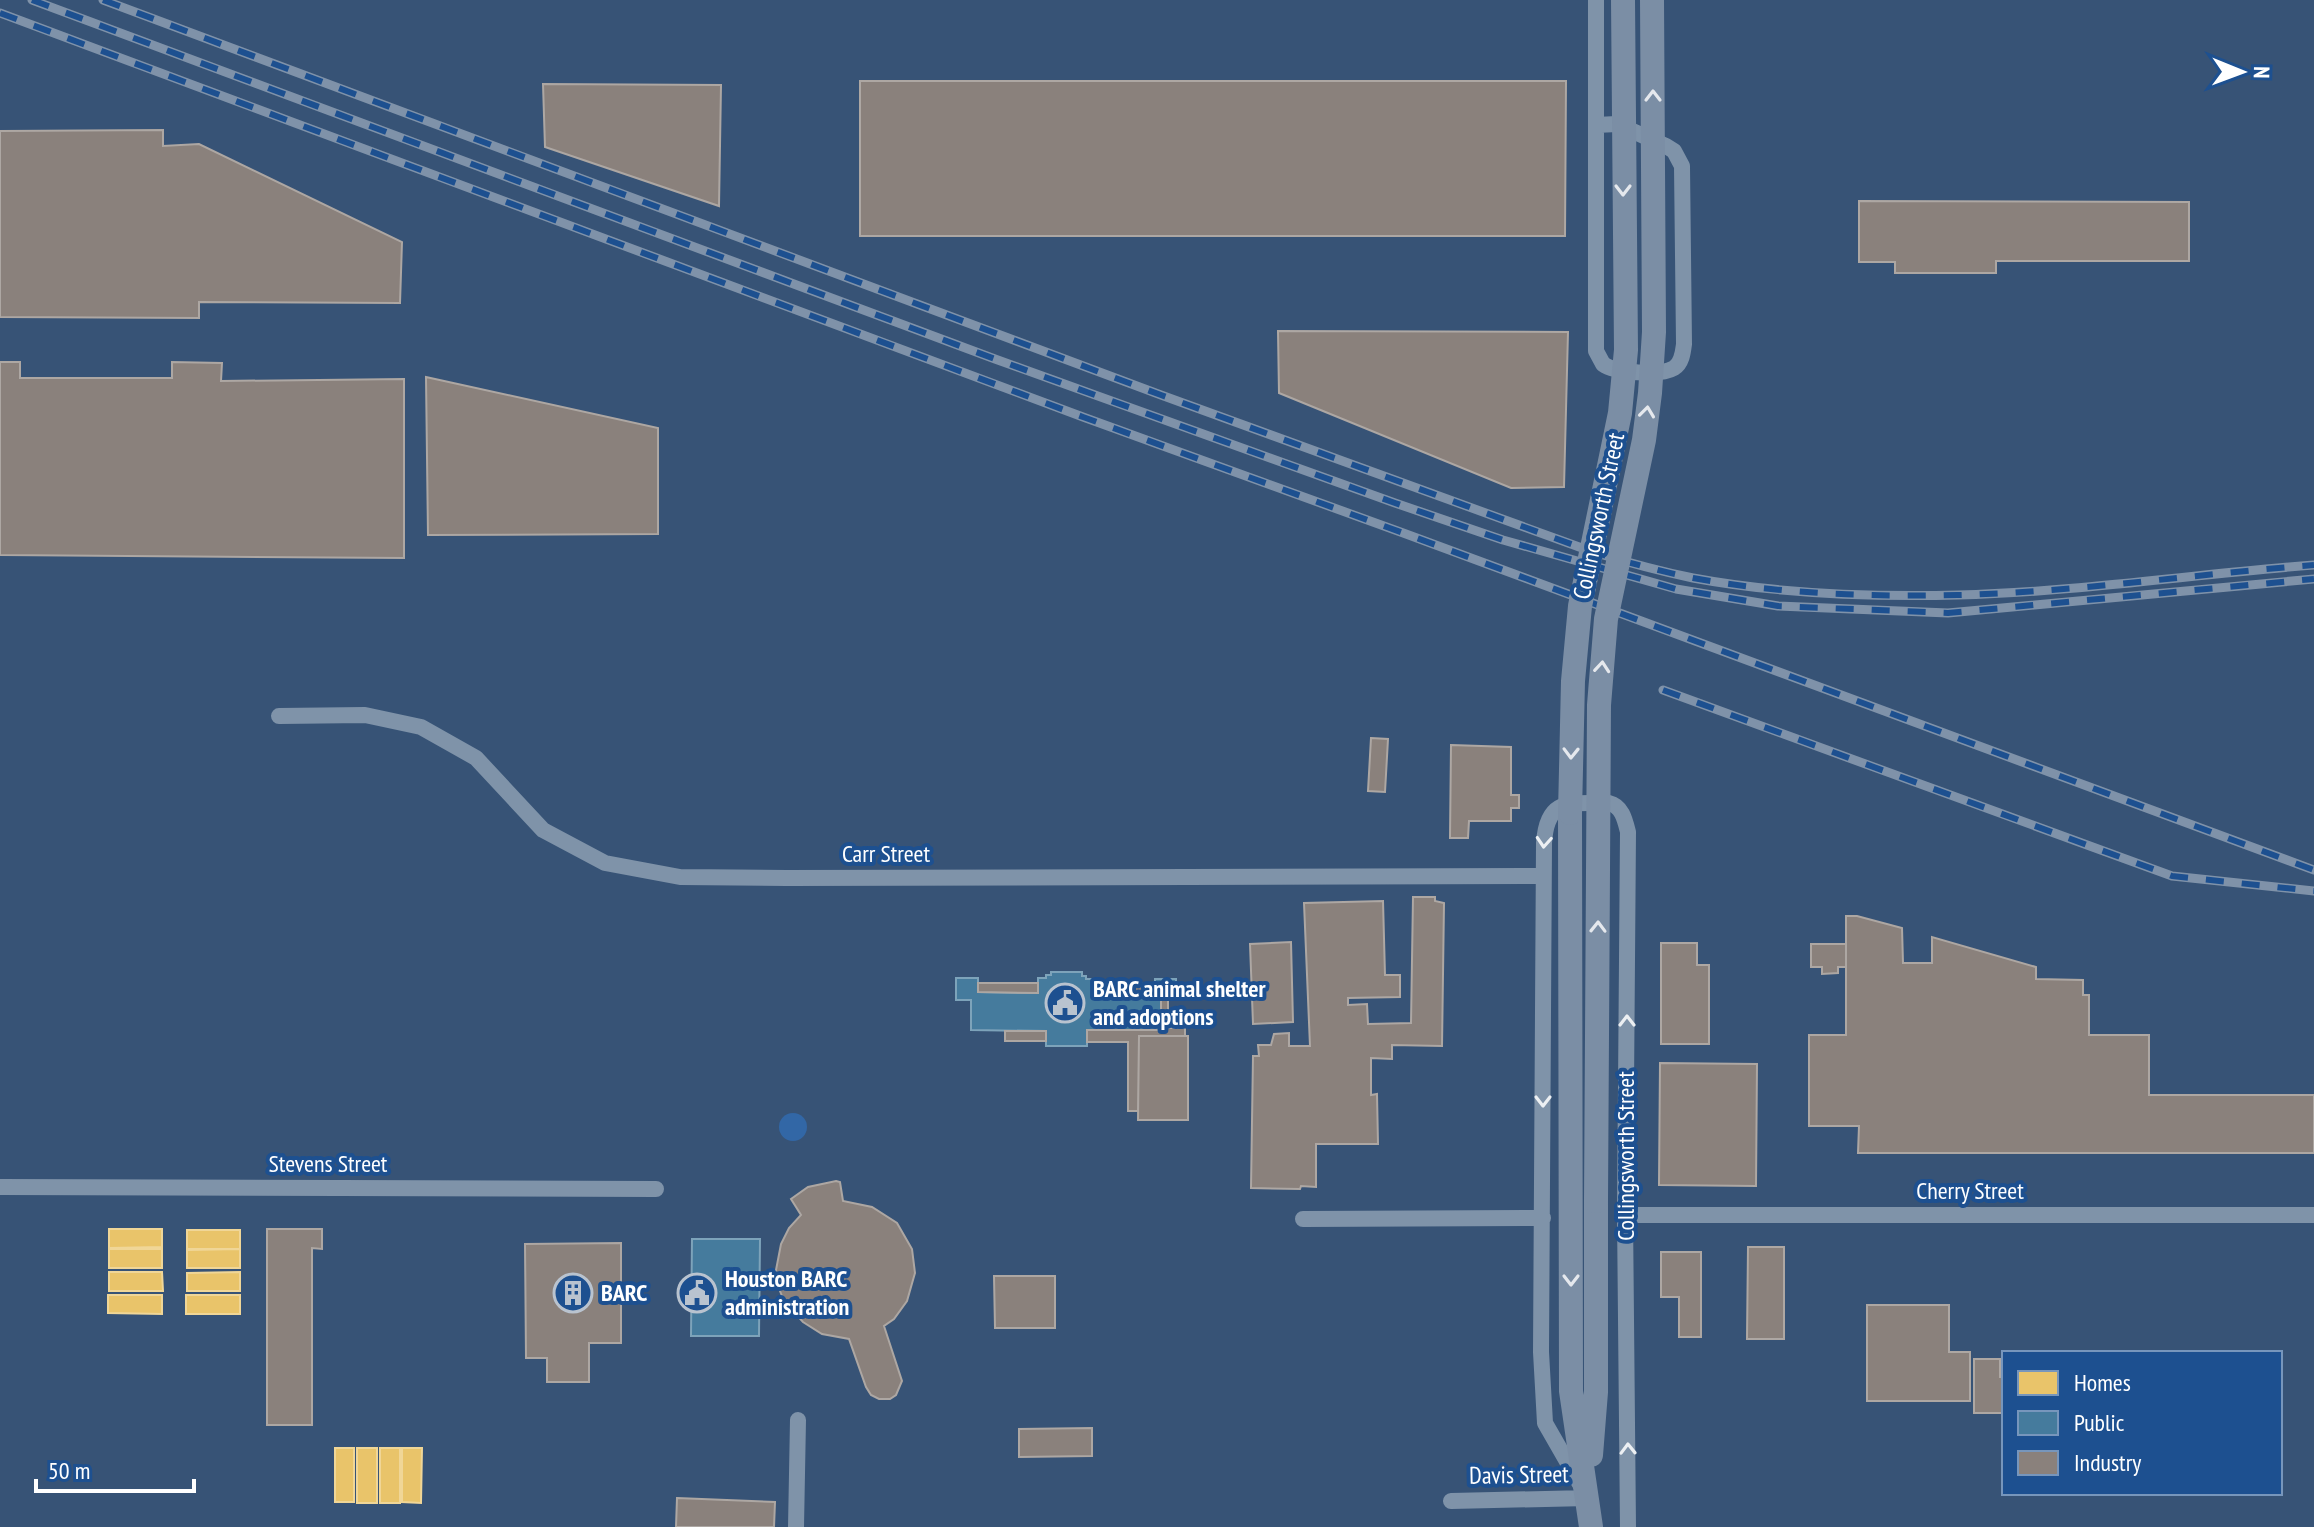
<svg xmlns="http://www.w3.org/2000/svg" width="2314" height="1527" font-family="'PT Sans Narrow',sans-serif">
  <rect width="100%" height="100%" fill="#375376"/>
  <!-- green -->
  <path fill="#3267a6" d="M779 1127a14 14 0 1 1 28 0a14 14 0 1 1-28 0Z"/>
  <!-- homes -->
  <path fill="#e9c46a" stroke="#f0d697" stroke-width="2" d="M109 1229H162V1247L109 1248Z
    M187 1230H240V1249H187Z
    M109 1249H162V1268H109Z
    M240 1249V1268H187V1250Z
    M109 1272H162L163 1291H109Z
    M240 1272V1291H187V1273Z
    M108 1295H162V1314L108 1313Z
    M186 1295H240V1314H186Z
    M335 1448H354V1502H335Z
    M357 1448H377V1503H357Z
    M380 1448H400V1503H380Z
    M402 1448H422L421 1503 402 1502Z"/>
  <!-- public -->
  <path fill="#457b9d" stroke="#7da3ba" stroke-width="2" d="M1051 972H1082V976H1086V979H1093V993H1155V979H1176V999L1161 1000V1030H1087V1046H1046V1031L971 1030V1000H956V978H978V992L1038 993V978H1046V975H1051Z
    M692 1239H760L759 1336H691Z"/>
  <!-- industry -->
  <path fill="#8a817c" stroke="#ada7a3" stroke-width="2" d="M860 81H1566L1565 236H860Z
    M543 84 721 85 719 206 545 147Z
    M163 130V146L199 144 402 242 400 303 199 302V318L0 317V131Z
    M1859 201 2189 202V261H1996V273H1895V262H1859Z
    M1278 331 1568 332 1564 487 1511 488 1279 393Z
    M0 362H20V378H172V362L222 363 221 381 404 379V558L0 555Z
    M426 377 658 428V534L428 535Z
    M1371 738 1388 739 1385 792 1368 791Z
    M1451 745 1511 747V795H1519V808H1511V821H1469L1468 838H1450Z
    M1413 897H1435V901L1444 903 1442 1046 1392 1045V1059L1371 1058V1095L1377 1094 1378 1144H1316V1187L1301 1186 1300 1189 1251 1188 1253 1056H1259L1258 1045H1271L1274 1034 1289 1033V1046H1310L1304 903 1383 901 1385 975H1400V997L1348 998V1005L1367 1004 1368 1024 1411 1023Z
    M1846 916H1857L1902 928 1903 963H1932V937L2036 967V979L2083 980V995H2089V1035H2149V1095H2314V1153H1858L1859 1126H1809V1035H1846Z
    M1291 942 1293 1022 1253 1024 1250 944Z
    M1661 943H1697V965H1709V1044H1661Z
    M1811 944H1846V967H1838V973L1822 974V967H1811Z
    M978 983H1038V993L978 992Z
    M1093 983 1155 984V993H1093Z
    M1168 999V1028H1185V1036H1139L1138 1111H1128V1042H1087V1030H1161V1000Z
    M1005 1031H1046V1041H1005Z
    M1139 1036H1188V1120H1138Z
    M1660 1063 1757 1064 1756 1186 1659 1185Z
    M836 1181 840 1182 843 1201 872 1207 897 1223 912 1249 915 1273 907 1301 894 1319 884 1326 902 1381 896 1395 890 1399H879L871 1395 866 1387 849 1339 822 1334 803 1322 784 1301 780 1291 776 1270 781 1244 789 1228 801 1215 791 1199 808 1187Z
    M267 1229H322V1249L312 1248V1425H267Z
    M621 1243V1343H589V1382H547V1358H526L525 1244Z
    M1748 1247H1784V1339H1747Z
    M1661 1252H1701V1337H1679V1297H1661Z
    M994 1276H1055V1328H995Z
    M1867 1305H1949V1352H1970V1401H1867Z
    M1974 1359H2000V1377H2004V1413H1974Z
    M1092 1428V1456L1019 1457V1429Z
    M677 1498 775 1502 774 1527H676Z"/>
  <g fill="none" stroke-linecap="round" stroke-linejoin="round">
    <!-- street -->
    <path stroke="#7f93a9" stroke-width="16" d="M1596 0V351L1603 364C1615 373 1661 376 1674 368 1682 363 1683 352 1684 344L1682 166 1674 151 1666 146 1617 124 1596 125
      M279 716 365 715 421 727 476 758 543 830 605 863 680 877 787 878 1543 876
      M0 1187 656 1189
      M1625 1215H2314
      M1303 1219 1543 1218
      M1451 1501 1588 1498 1545 1423 1541 1352 1544 843C1547 796 1571 804 1609 803 1622 806 1625 820 1628 832L1625 1215 1628 1527
      M796 1527 798 1420"/>
    <!-- secondary -->
    <path stroke="#7b8ea5" stroke-width="24" d="M1570 813 1571 1391 1591 1527
      M1591 1455 1596 1392V1201"/>
    <!-- rail casing -->
    <g stroke="#7f92a9" stroke-width="9">
      <path id="rail" d="M32 0 995 359 1395 503 1503 540 1676 589 1778 606 1948 613 2314 579
        M103 0 1161 395 1593 552C1626 562 1659 571 1693 578 1779 594 1870 597 1958 595 2077 592 2195 574 2314 565
        M0 13 1083 417 1406 534 2314 870
        M1663 690 2172 876 2314 891"/>
    </g>
    <!-- rail -->
    <use href="#rail" stroke="#1d5090" stroke-width="6" stroke-dasharray="18" stroke-linecap="butt"/>
    <!-- secondary-bridge -->
    <path stroke="#7b8ea5" stroke-width="24" d="M1570 813 1573 681 1580 606 1620 413 1626 350 1623 0
      M1596 1201 1599 705 1606 619 1644 440 1650 393 1654 332 1652 0"/>
  </g>
  <!-- one-way arrows -->
  <defs><path id="oneway-chevron" d="M-2-3.5L2.5 0L-2 3.5" fill="none" stroke-width="1.6" stroke-linecap="round" stroke-linejoin="round" transform="scale(2)"/></defs>
  <g stroke="#e5e8ed">
    <use href="#oneway-chevron" transform="translate(1653 96) rotate(-90)"/>
    <use href="#oneway-chevron" transform="translate(1623 190) rotate(90)"/>
    <use href="#oneway-chevron" transform="translate(1647 412) rotate(-83)"/>
    <use href="#oneway-chevron" transform="translate(1602 667) rotate(-85)"/>
    <use href="#oneway-chevron" transform="translate(1571 753) rotate(91)"/>
    <use href="#oneway-chevron" transform="translate(1598 927) rotate(-89)"/>
    <use href="#oneway-chevron" transform="translate(1571 1280) rotate(90)"/>
  </g>
  <g stroke="#eceff2">
    <use href="#oneway-chevron" transform="translate(1544 842) rotate(94)"/>
    <use href="#oneway-chevron" transform="translate(1627 1021) rotate(-90)"/>
    <use href="#oneway-chevron" transform="translate(1543 1101) rotate(90)"/>
    <use href="#oneway-chevron" transform="translate(1628 1449) rotate(-91)"/>
  </g>
  <!-- icons -->
  <defs>
    <g id="civic-ring" transform="scale(2)"><circle r="9.5" fill="#1d5090" stroke="#b9c3cf" stroke-width="1.5"/><path d="M-.6-6.5H3V-4.5H.6V-3L4-1V1h2V6H-6V1h2V-1L-.6-3ZM-1.2 2.5V6h2.4V2.5Z" fill="#b9c3cf"/></g>
    <g id="building-ring" transform="scale(2)"><circle r="9.5" fill="#1d5090" stroke="#b9c3cf" stroke-width="1.5"/><path d="M-4-6H4V6H1V3H-1V6H-4ZM-2.5-4.3h1.7v1.8h-1.7ZM.8-4.3h1.7v1.8H.8ZM-2.5-1h1.7V.8h-1.7ZM.8-1h1.7V.8H.8Z" fill="#b9c3cf"/></g>
  </defs>
  <g fill-rule="evenodd">
    <use href="#civic-ring" x="1065" y="1003"/>
    <use href="#building-ring" x="573" y="1293"/>
    <use href="#civic-ring" x="697" y="1293"/>
  </g>
  <g text-anchor="middle" stroke-width="8" stroke-linejoin="round" paint-order="stroke">
    <!-- street labels -->
    <g font-size="24" fill="#fff" stroke="#1d5090">
      <text transform="translate(1599 516) rotate(-78)" y="8">Collingsworth Street</text>
      <text x="886" y="862">Carr Street</text>
      <text transform="translate(1626 1156) rotate(-90)" y="8">Collingsworth Street</text>
      <text x="328" y="1172">Stevens Street</text>
      <text x="1970" y="1199">Cherry Street</text>
      <text transform="translate(1519 1475) rotate(-1)" y="8">Davis Street</text>
    </g>
    <!-- poi labels -->
    <g font-size="24" font-weight="bold" fill="#fff" stroke="#1d5090" text-anchor="start">
      <text x="1093" y="997">BARC animal shelter<tspan x="1093" dy="28">and adoptions</tspan></text>
      <text x="725" y="1287">Houston BARC<tspan x="725" dy="28">administration</tspan></text>
      <text x="601" y="1301">BARC</text>
    </g>
  </g>
  <!-- legend -->
  <rect x="2002" y="1351" width="280" height="144" fill="#1d5090" stroke="#7796bc" stroke-width="2"/>
  <rect x="2018" y="1371" width="40" height="24" fill="#e9c46a" stroke="#7796bc" stroke-width="2"/>
  <text x="2074" y="1391" font-size="24" fill="#ffffff">Homes</text>
  <rect x="2018" y="1411" width="40" height="24" fill="#457b9d" stroke="#7796bc" stroke-width="2"/>
  <text x="2074" y="1431" font-size="24" fill="#ffffff">Public</text>
  <rect x="2018" y="1451" width="40" height="24" fill="#8a817c" stroke="#7796bc" stroke-width="2"/>
  <text x="2074" y="1471" font-size="24" fill="#ffffff">Industry</text>
  <!-- north arrow -->
  <g transform="translate(2242 72) rotate(91)" stroke="#1d5090" stroke-width="6" paint-order="stroke">
  <path d="M0-6L14 30L0 20L-14 30Z" fill="#ffffff"/>
  <text y="-12" font-size="22" font-weight="bold" text-anchor="middle" fill="#ffffff">N</text>
  </g>
  <!-- scale -->
  <path d="M36 1479v12h158v-12" fill="none" stroke="#ffffff" stroke-width="4"/>
  <text x="48" y="1479" font-size="24" fill="#ffffff" stroke="#1d5090" stroke-width="6" paint-order="stroke">50 m</text>
</svg>
